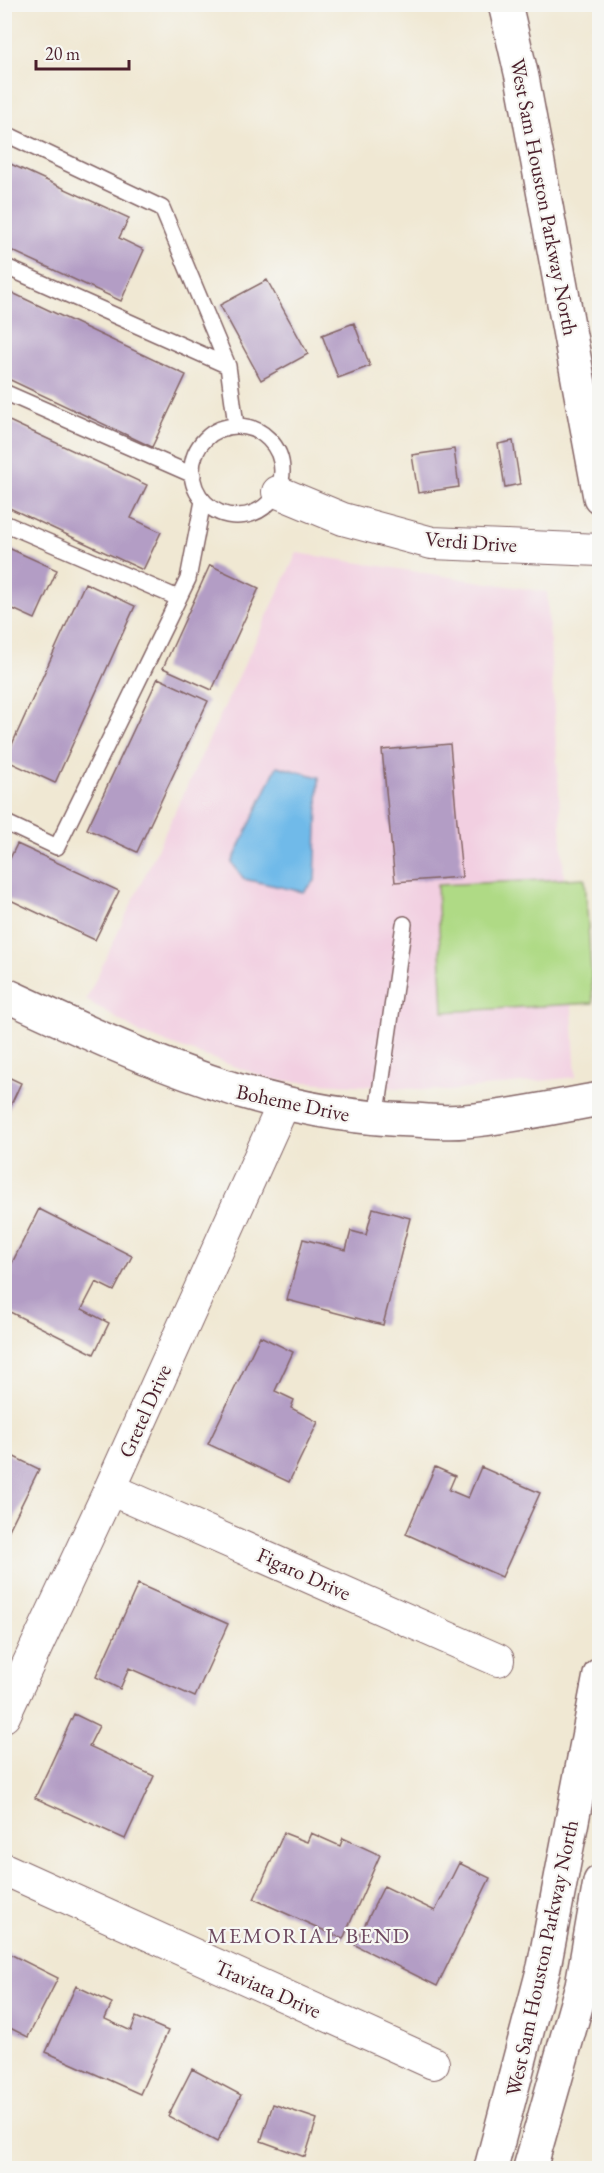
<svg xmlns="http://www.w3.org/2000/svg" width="604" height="2173" font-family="'EB Garamond',serif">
  <rect width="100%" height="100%" fill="#f6f6f2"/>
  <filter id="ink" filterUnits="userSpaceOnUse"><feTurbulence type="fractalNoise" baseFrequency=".0167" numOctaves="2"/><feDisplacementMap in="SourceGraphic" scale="12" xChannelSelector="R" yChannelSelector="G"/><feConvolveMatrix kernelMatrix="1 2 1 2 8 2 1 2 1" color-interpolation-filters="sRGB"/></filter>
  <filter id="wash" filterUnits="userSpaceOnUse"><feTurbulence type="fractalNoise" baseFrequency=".008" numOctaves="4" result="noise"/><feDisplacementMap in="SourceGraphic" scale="24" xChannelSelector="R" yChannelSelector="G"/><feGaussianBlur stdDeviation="1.35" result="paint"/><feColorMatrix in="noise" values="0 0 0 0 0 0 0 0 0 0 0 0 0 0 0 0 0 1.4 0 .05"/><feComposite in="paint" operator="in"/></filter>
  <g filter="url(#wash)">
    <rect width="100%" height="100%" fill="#f0e8d3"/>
    <!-- built -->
    <path fill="#f2cfe1" d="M297 553 547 592 576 1077 448 1091 273 1080 142 1034 86 1000Z"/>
    <!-- green -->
    <path fill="#afda85" stroke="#7c7c58" stroke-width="1.5" d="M585 878 593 1003 443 1012 437 885Z"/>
    <!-- water -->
    <path fill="#70bae9" stroke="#5d6c8a" stroke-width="1.5" d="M277 766 319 777 315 881 303 892 244 879 232 863Z"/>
    <g id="blocks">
      <!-- building -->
      <path fill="#b39dc5" d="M4 161 129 218 119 238 144 250 121 301 4 247Z
        M267 280 308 354 261 380 220 305Z
        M4 289 186 375 152 447 4 377Z
        M354 323 370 366 338 378 322 335Z
        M5 419 147 485 131 518 161 532 143 570 5 506Z
        M513 441 520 484 505 487 498 444Z
        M454 449 459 487 418 493 412 455Z
        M4 546 57 570 35 619 4 605Z
        M210 565 259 588 212 690 163 668Z
        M85 583 135 606 55 783 5 760Z
        M158 678 208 701 137 852 87 829Z
        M450 744 462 877 395 882 382 750Z
        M17 844 119 891 95 940 4 897V871Z
        M4 1075 21 1083 7 1113 4 1112Z
        M373 1208 410 1218 383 1325 287 1300 303 1239 346 1250 351 1231 366 1235Z
        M39 1209 132 1256 114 1291 96 1282 82 1309 109 1323 94 1354 4 1309V1279Z
        M260 1336 293 1352 275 1391 294 1400 291 1408 318 1422 289 1482 208 1444Z
        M4 1452 39 1469 4 1540Z
        M435 1467 455 1476 449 1490 468 1498 481 1467 540 1493 502 1577 406 1534Z
        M138 1584 228 1624 195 1697 129 1668 120 1689 96 1677Z
        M74 1714 99 1726 89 1746 154 1776 125 1839 35 1798Z
        M284 1833 307 1842 311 1833 340 1846 343 1838 380 1855 343 1939 254 1899Z
        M459 1863 490 1878 437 1986 355 1945 384 1886 435 1911Z
        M4 1951 58 1978 28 2037 4 2025Z
        M76 1986 112 2003 105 2019 131 2031 136 2017 168 2031 140 2094 46 2052Z
        M192 2069 241 2095 217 2142 168 2116Z
        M273 2104 317 2119 305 2157 261 2141Z"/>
    </g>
  </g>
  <g filter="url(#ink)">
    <use href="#blocks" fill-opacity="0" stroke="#846566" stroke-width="1.5"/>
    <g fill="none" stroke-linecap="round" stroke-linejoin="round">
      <!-- lane casing -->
      <g stroke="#846566" stroke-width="18">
        <path id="lane" d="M4 133 162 208 228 366 236 425
          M4 266 228 366
          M4 392 193 475
          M192 471a45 45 0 1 1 90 0a45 45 0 1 1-90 0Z
          M4 523 178 598
          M4 822 57 847 188 579 203 501
          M376 1120 404 924"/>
      </g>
      <!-- street casing -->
      <g stroke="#846566" stroke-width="34">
        <path id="street" d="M278 492 343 519 432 543 600 550
          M110 1489 498 1660
          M4 1716 110 1489 283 1105
          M4 1869 433 2063"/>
      </g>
      <!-- secondary casing -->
      <g stroke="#846566" stroke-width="36">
        <path id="secondary" d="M505 4 522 77 600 497
          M4 994C138 1056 265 1117 414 1120 431 1121 448 1123 465 1121 510 1117 555 1107 600 1099
          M491 2168 544 1967 600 1675"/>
      </g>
      <!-- highway casing -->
      <g stroke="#846566" stroke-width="36">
        <path id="highway" d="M530 2168 582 1985 600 1882"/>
      </g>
      <!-- lane -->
      <use href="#lane" stroke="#fff" stroke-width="15"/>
      <!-- street -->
      <use href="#street" stroke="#fff" stroke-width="32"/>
      <!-- secondary -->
      <use href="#secondary" stroke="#fff" stroke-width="33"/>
      <!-- highway -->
      <use href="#highway" stroke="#fff" stroke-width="33"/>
    </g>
  </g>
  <g text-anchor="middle" stroke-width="4.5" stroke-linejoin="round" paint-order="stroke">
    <!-- street labels -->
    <g font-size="21" fill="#4a1f2b" stroke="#f6f6f2">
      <text transform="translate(544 197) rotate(79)" y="7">West Sam Houston Parkway North</text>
      <text transform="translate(471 542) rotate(4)" y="7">Verdi Drive</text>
      <text transform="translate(293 1103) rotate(12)" y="7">Boheme Drive</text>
      <text transform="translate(145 1411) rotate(-66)" y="7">Gretel Drive</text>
      <text transform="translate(304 1574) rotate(24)" y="7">Figaro Drive</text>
      <text transform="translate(542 1958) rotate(-78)" y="7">West Sam Houston Parkway North</text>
      <text transform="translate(268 1989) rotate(24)" y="7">Traviata Drive</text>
    </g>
    <!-- neighbourhood labels -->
    <g font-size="22" letter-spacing="1.5" fill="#6f4b61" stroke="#f6f6f2">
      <text x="309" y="1943">MEMORIAL BEND</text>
    </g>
  </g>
  <!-- margin -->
  <rect width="604" height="2173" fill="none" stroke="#f6f6f2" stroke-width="24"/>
  <!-- scale -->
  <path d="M36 60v9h93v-9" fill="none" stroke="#4a1f2b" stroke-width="3"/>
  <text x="45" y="60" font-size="18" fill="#4a1f2b" stroke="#f6f6f2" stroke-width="4.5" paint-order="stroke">20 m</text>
</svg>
